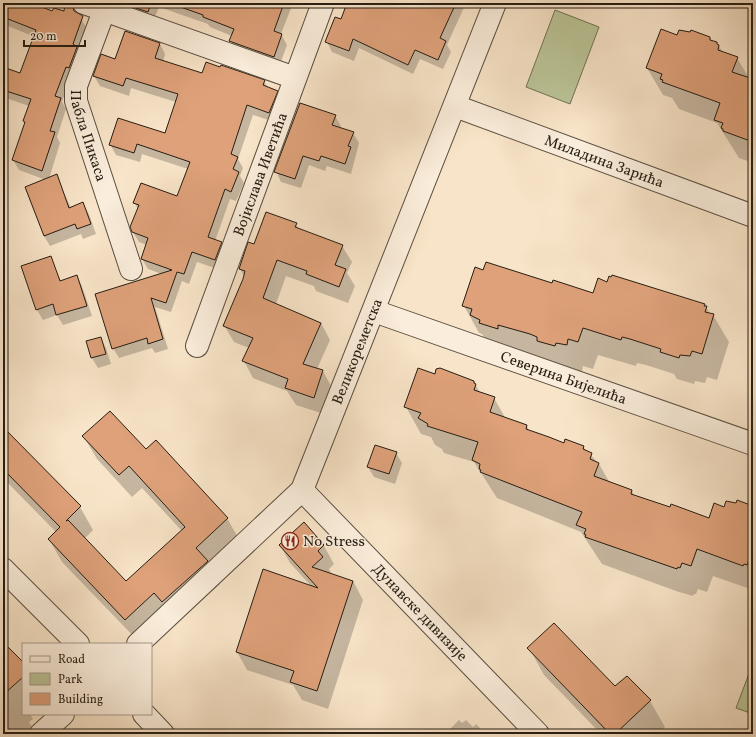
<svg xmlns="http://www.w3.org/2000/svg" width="756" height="737" font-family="Vollkorn,serif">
  <rect width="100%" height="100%" fill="#f8e4c8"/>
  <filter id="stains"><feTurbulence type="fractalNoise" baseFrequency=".005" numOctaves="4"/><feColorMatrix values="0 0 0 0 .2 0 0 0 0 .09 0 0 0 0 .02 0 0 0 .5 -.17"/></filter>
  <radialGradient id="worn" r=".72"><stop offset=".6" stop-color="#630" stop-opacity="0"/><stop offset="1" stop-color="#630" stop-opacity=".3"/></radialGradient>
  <!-- green -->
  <path fill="#bbc598" stroke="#707156" d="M555 10 599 27 570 104 526 87Z
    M753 663V714L736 708Z"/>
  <!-- shadow -->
  <path fill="#0003" d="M3 3H29L53 12 81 19 87 29 62 102 66 109 57 137 60 143 49 179 56 176 71 208 83 204 89 214 96 234 83 239 81 234 50 246 44 236 26 187 46 180 19 170 13 160 26 123 25 121 29 106 3 97V68L21 74 35 37 3 24Z
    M128 3H293L281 34 287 45 279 67 236 51 231 41 232 36 210 27 208 24 159 7 153 22 133 13Z
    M348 3H466L447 45 451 52 443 69 420 59 413 74 359 48 354 61 332 52 327 42 341 20Z
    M678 37 710 38 712 42 719 46 723 53 737 58 749 78 753 80V163L739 158 717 123 679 109 672 98 663 95 647 68Z
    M160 44 165 54 163 62 203 74 264 81 268 88 277 91 283 101 275 122 253 115 238 159 243 168 240 176 244 183 236 201 230 199 215 241 221 243 227 253 221 270 197 262 189 284 182 281 171 312 155 307 168 349 155 353 152 348 119 358 113 348 162 274 148 269 142 259 147 245 139 242 133 232 138 209 134 202 178 198 188 169 142 154 140 162 116 155 110 144 165 134 176 102 131 88 129 96 100 86 94 76 116 60Z
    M335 116 341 126 340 128 353 133 359 143 351 174 327 166 325 171 309 165 301 188 281 182 276 171Z
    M296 224 299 230 342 246 352 262 347 273 355 286 348 303 316 291 314 286 286 276 276 304 321 323 330 340 317 369 323 371 332 388 324 414 296 405 287 391 253 378 244 361 249 348 234 342 224 325 244 276 240 269 254 245Z
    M50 257 61 281 77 276 82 286 92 316 63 325 57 315 43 320 37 310 23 266Z
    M484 271 594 295 608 283 705 305 710 314 713 315 729 342 717 380 707 377 705 383 695 381 694 384 677 379 674 374 646 365 637 363 636 366 598 355 593 369 583 366 582 372 572 370 487 342 482 334 479 333 464 306Z
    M101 338 106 348 111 364 98 368 92 358Z
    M435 375 474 382 480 393 494 398 506 419 527 426 529 431 564 444 583 447 599 464 610 483 632 491 634 496 709 519 724 508 753 507V590L713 576 707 592 698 589 696 594H694L693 596 676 591 602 564 581 532 497 498 474 462 444 453 442 449 435 445 431 437 421 434 406 407Z
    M7 433 80 507 93 530 84 539 126 583 182 531 142 488 132 497 97 459 84 437 146 451 227 518 240 541 211 568 220 584 176 624 139 642 62 562 49 539 56 532 3 478V437Z
    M396 453 402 463 395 484 374 477 368 467Z
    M304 524 324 546 334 564 329 569 332 575 353 581 363 600 328 709 302 700 293 685 247 670 237 652 312 587 290 563 280 545Z
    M3 643 23 664V714H30L33 719 29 722 32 727 25 734H18L13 729 3 734Z
    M529 648 615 688 650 701 665 727 658 734H601L544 675Z
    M459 720 462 723 466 720 473 727 476 724 486 734H445Z"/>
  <!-- building -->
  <path fill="#dea17a" stroke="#251d13" d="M3 3H32L52 11 54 8 64 11 65 3H72L74 11 83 16 73 44 77 47 69 68 66 67 55 96 61 98 50 131 55 132 42 171 12 160 25 122 23 121 31 99 3 90V67L20 73 36 30 3 17Z
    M135 3H151L148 12 133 7Z
    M176 3H284L274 31 282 34 274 57 229 41 234 29 203 17V15L175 5Z
    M347 3H456L440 38 446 41 438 60 415 50 408 65 353 39 349 51 325 42 335 17 341 19Z
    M661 29 677 35 679 30 690 32 691 30 710 37V40L717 42V44L719 45 718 50 738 57 732 72 753 79V142L723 131V129L721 128 723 123 714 120 720 103 662 82 663 80 660 79 662 74 646 68Z
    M125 31 160 43 155 58 202 73 206 62 220 67 221 65 265 80 263 85 278 91 269 113 247 105 231 154 238 157 233 169 239 172 231 192 225 189 208 237 222 242 215 260 192 252 184 274 177 272 166 303 151 298 163 339 148 344 147 338 112 349 95 294 172 270 141 259 148 238 132 232 130 227 139 205 133 203 141 183 177 196 190 162 137 144 134 153 109 145 118 118 165 133 178 94 126 78 123 86 93 76 101 54 115 59Z
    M300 103 336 115 332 125 354 132 348 146 351 147 345 164 321 156 319 161 303 156 295 179 274 172Z
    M57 174 69 208 83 202 91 224 77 229 75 224 44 236 25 187Z
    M266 212 297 223 295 227 343 245 335 265 346 269 339 287 306 274 307 271 277 260 263 298 321 323 303 364 323 370 314 398 285 388 288 379 242 361 253 338 223 326 243 279 245 271 239 269 248 242 254 244Z
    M51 256 60 281 77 275 87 306 56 315 53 304 36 310 21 266Z
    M486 262 552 283 553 280 593 293 598 278 607 282 609 276 611 277 612 275 705 304 704 306H707L705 312 714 314 702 354 692 351 690 356 680 355 679 358 660 352 661 349 630 339 622 337 621 340 583 328 578 342 568 339 567 345 556 343 555 346 537 341V337L530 334 498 325V329L479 323 480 320 470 315 472 309 462 306 475 267 483 270Z
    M101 337 106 354 91 358 86 341Z
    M418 368 435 374 436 369 440 368 474 381V383L476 384 474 390 495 397 490 412 527 425 526 429 549 437 564 443 565 439 584 446 583 449 592 453 590 459 599 463 594 476 632 490 631 494 670 507 671 504 709 518 714 503 724 507 726 501 736 503 737 500 753 506V562L749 560 747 565 744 564 743 566 697 549 691 566 682 563 680 568 678 567 677 569 585 537 586 535 584 534 586 529 576 525 582 512 480 472 481 470 479 469 480 464 472 460 478 442 427 426 428 424 418 418 421 413 404 407Z
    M110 411 146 449 156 440 228 518 196 548 208 561 162 602 154 593 125 620 48 539 60 527 3 469V427L81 506 66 521 68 520 126 581 185 527 129 466 119 475 82 436Z
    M375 445 397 452 389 474 367 467Z
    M304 522 324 545 318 551 323 557 312 567 353 581 317 691 290 682 294 671 236 652 263 569 318 588 279 545Z
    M554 623 615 686 627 676 651 700 615 734H610L527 648Z
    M3 642 23 662V677L3 695Z"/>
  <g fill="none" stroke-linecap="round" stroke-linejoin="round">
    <!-- minor casing -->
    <g stroke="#5a4f40" stroke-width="24">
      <g id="minor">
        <path d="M84 3 295 78"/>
        <path id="s1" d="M107 3 76 86V101L131 269"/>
        <path id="s2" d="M455 106 753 216"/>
        <path id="s3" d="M374 311 753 444"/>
        <path id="s4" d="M197 346 323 3"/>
        <path id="s5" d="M302 490 538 734"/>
        <path d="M3 569 78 644"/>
        <path id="s6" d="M138 644 302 490 495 3"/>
        <path d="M144 714 163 734"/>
        <path d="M41 734 63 714"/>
      </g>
    </g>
    <!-- minor -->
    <use href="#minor" stroke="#faeddb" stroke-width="22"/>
  </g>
  <!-- icons -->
  <defs>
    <g id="restaurant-ring" transform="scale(0.9)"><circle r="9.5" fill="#faeddb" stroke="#8f2418" stroke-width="1.5"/><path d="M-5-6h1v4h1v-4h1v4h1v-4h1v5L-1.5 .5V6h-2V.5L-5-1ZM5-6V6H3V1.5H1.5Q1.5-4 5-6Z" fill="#8f2418"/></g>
  </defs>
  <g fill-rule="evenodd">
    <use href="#restaurant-ring" x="290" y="541"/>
  </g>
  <g text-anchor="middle" stroke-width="3" stroke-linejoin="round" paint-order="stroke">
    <!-- street labels -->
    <g font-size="15" fill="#251d13" stroke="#faeddb">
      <text dy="5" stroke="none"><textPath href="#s1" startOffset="140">Пабла Пикаса</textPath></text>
      <text dy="5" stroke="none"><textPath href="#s2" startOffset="159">Миладина Зарића</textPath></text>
      <text dy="5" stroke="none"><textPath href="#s4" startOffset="183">Војислава Иветића</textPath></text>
      <text dy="5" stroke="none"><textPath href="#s6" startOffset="374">Великореметска</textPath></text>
      <text dy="5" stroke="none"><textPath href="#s3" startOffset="201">Северина Бијелића</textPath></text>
      <text dy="5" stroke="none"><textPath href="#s5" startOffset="170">Дунавске дивизије</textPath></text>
    </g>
    <!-- poi labels -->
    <g font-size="15" fill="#251d13" stroke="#faeddb" text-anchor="start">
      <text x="303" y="546">No Stress</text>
    </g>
  </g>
  <!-- margin -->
  <rect width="756" height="737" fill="none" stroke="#f8e4c8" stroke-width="16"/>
  <rect x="4" y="4" width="748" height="729" fill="none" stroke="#251d13" stroke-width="2"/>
  <rect x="8" y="8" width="740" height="721" fill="none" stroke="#251d13"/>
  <!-- legend -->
  <rect x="22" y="643" width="130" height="72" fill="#faeddb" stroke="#a59a8b"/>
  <rect x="30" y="656" width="20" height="6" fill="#faeddb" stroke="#a59a8b"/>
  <text x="58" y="663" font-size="12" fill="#251d13">Road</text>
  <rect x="30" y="673" width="20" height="12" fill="#bbc598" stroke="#a59a8b"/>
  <text x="58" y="683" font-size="12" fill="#251d13">Park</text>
  <rect x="30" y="693" width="20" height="12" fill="#dea17a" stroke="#a59a8b"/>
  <text x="58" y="703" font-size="12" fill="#251d13">Building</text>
  <!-- scale -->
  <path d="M24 40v6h61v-6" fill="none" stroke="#251d13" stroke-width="2"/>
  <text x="30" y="40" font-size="12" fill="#251d13" stroke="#faeddb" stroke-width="3" paint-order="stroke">20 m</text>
  <rect width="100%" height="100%" filter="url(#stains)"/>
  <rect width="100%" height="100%" fill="url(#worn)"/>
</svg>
